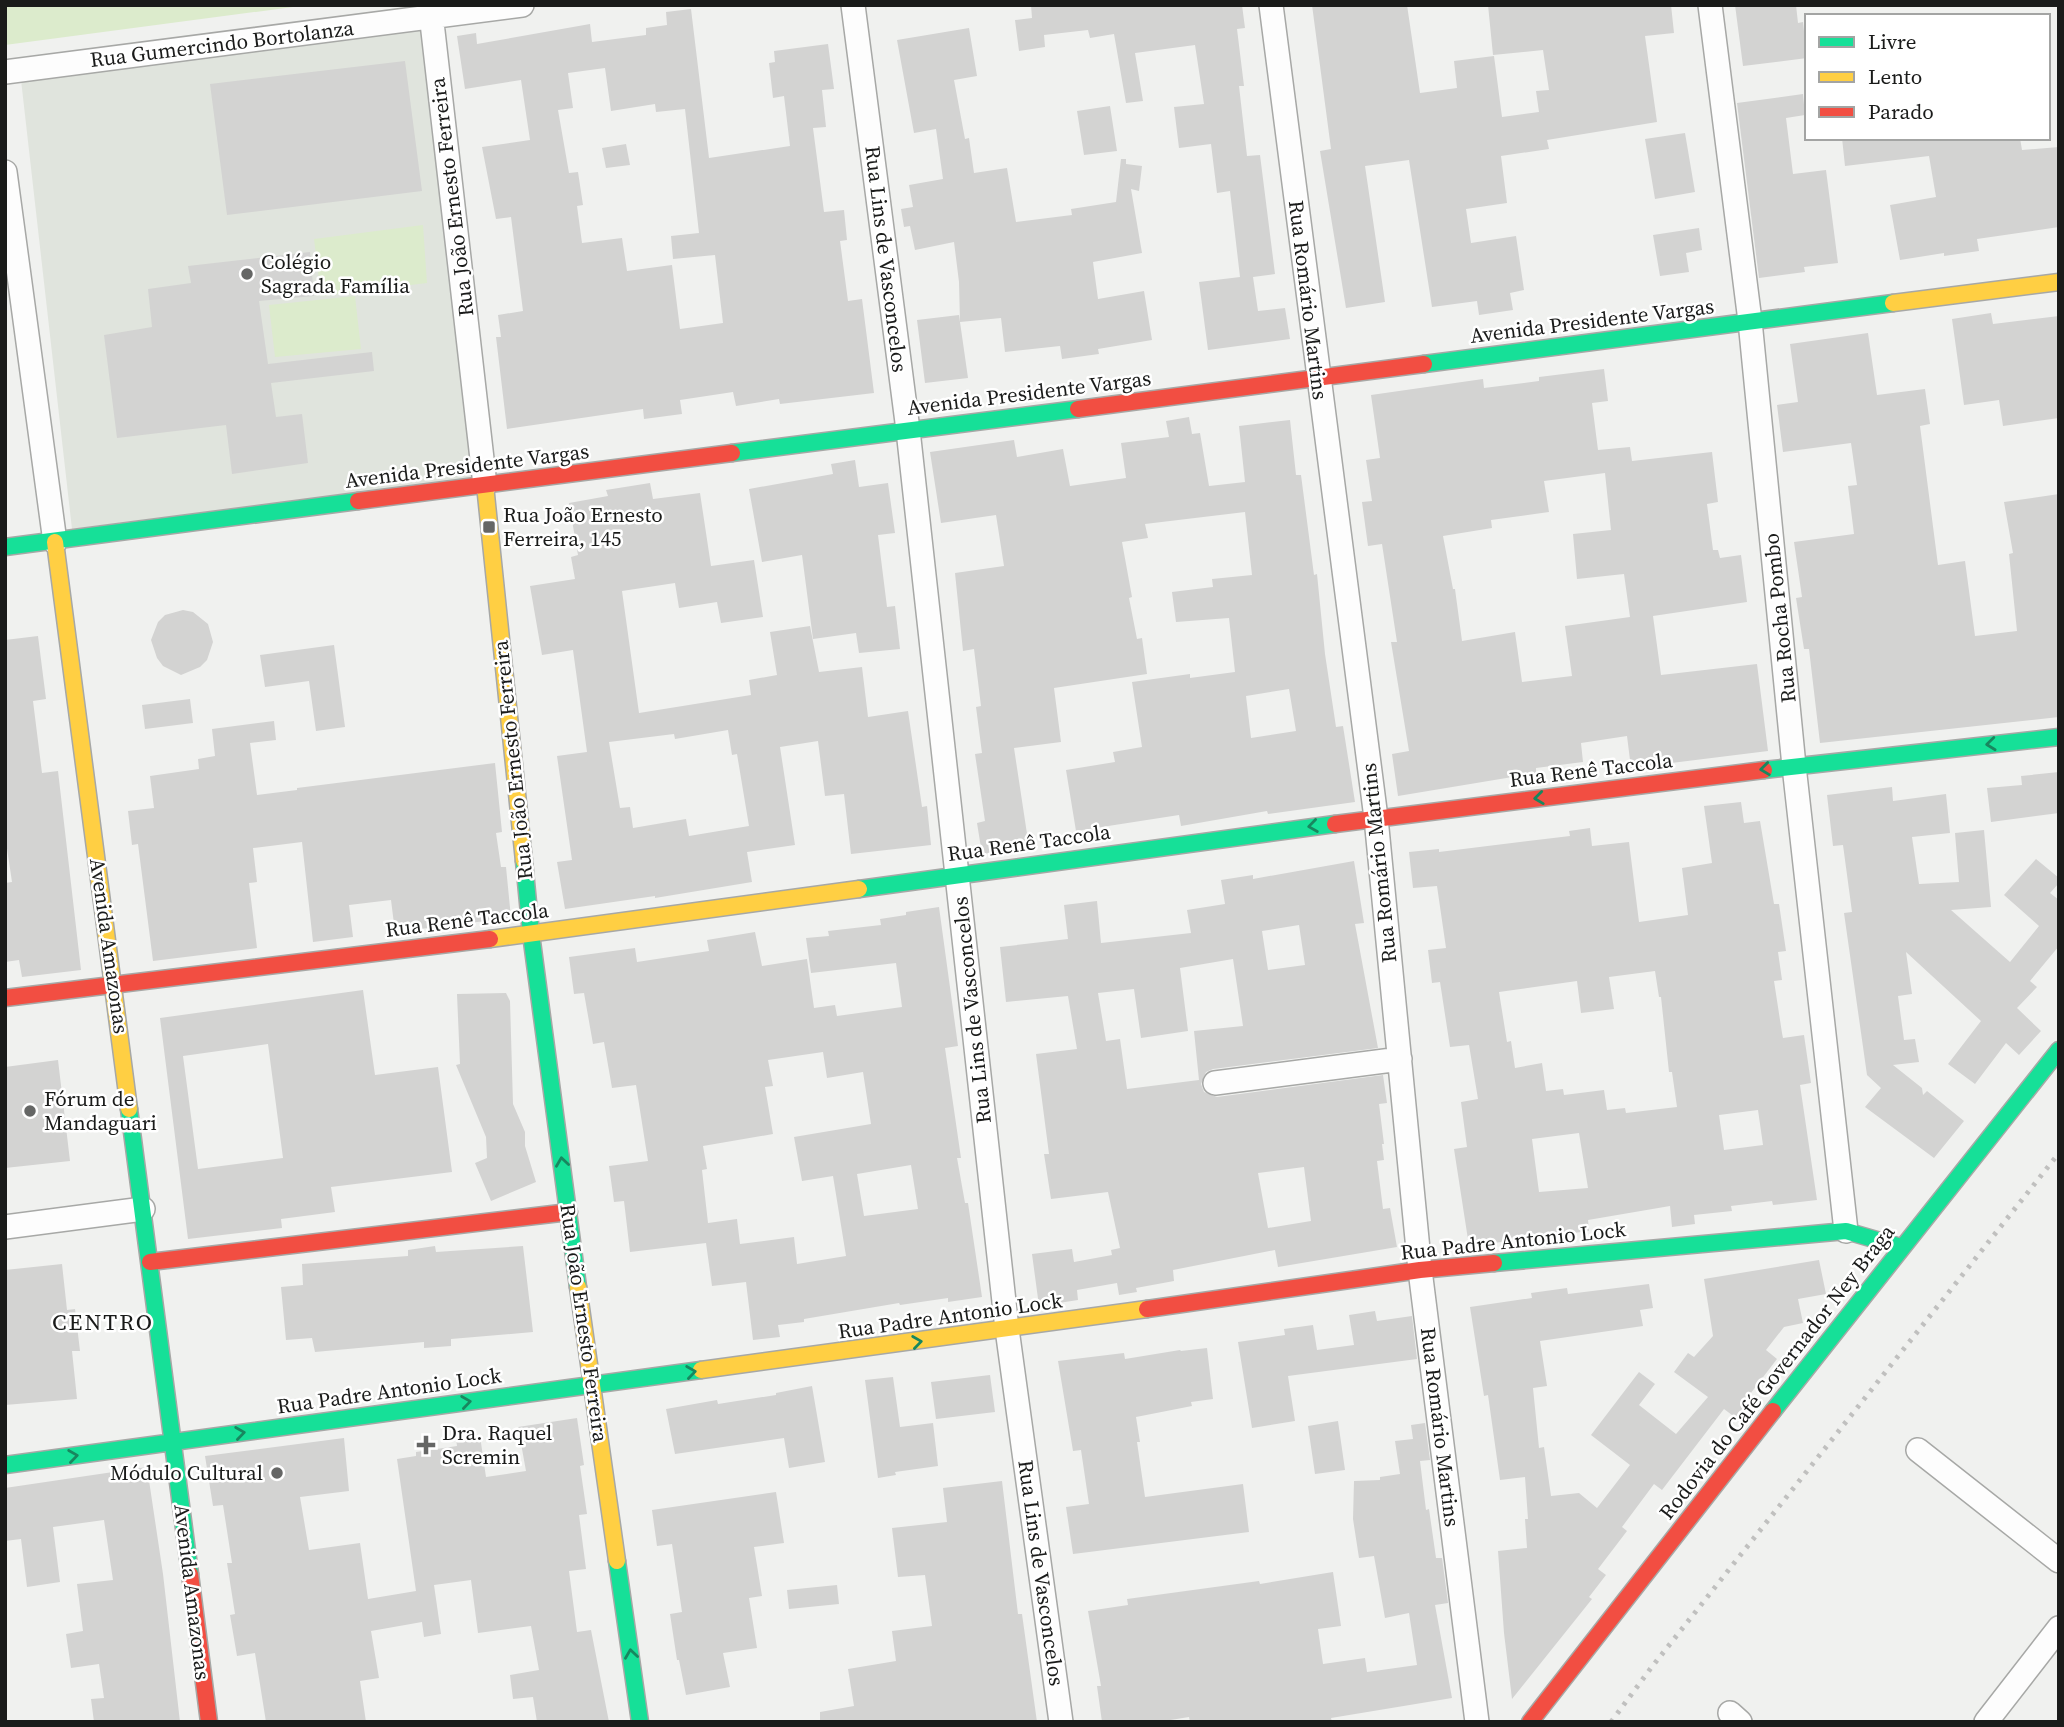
<svg xmlns="http://www.w3.org/2000/svg" width="2064" height="1727" font-family="'Source Serif 4',serif">
  <rect width="100%" height="100%" fill="#f0f1ef"/>
  <!-- built -->
  <path fill="#e0e4dd" d="M423 26 475 477 72 529 20 71Z"/>
  <!-- green -->
  <path fill="#dcebcc" d="M5 5H308L5 45Z
    M423 225 427 283 321 296 314 239Z
    M355 296 361 349 275 357 269 305Z"/>
  <!-- building -->
  <path fill="#d3d3d2" fill-rule="evenodd" d="M1031 5H1242L1245 28 1237 29 1244 86H1239L1247 156 1260 155 1275 274 1253 277 1258 311 1285 308 1290 339 1208 350 1199 282 1240 277 1230 191 1217 193 1211 144 1179 148 1174 107 1204 104 1195 45 1135 53 1143 101 1126 103 1114 34 1090 38 1088 30 1044 35 1045 47 1019 51 1015 20 1032 18Z
    M1312 5H1407L1420 93 1457 88 1454 61 1494 56 1502 117 1539 112 1536 91 1549 90 1543 50 1493 55 1488 5H1671L1674 33 1645 36 1657 122 1547 140 1549 149 1501 156 1507 203 1466 209 1471 243 1516 236 1524 290 1510 293 1513 310 1479 315 1477 301 1432 307 1409 160 1365 166 1385 302 1346 308 1320 151 1331 149Z
    M1735 5H1796L1798 23 1803 22 1807 58 1743 66Z
    M691 9 709 158 790 146 784 96 773 98 769 63 775 62 774 51 828 44 834 89 822 90 826 127 813 128 824 212 844 210 847 240 840 241 848 301 862 299 874 393 780 404 779 399 736 406 733 392 680 400 682 414 644 419 643 409 507 429 496 337H501L498 315 523 311 511 217 496 219 482 147 530 140 521 80 465 89 457 36 476 33 477 44 590 24 592 42 646 35V28L667 25 666 12ZM605 68 611 111 655 104 656 112 685 109 699 233 671 236 673 259 715 255 723 323 680 329 672 265 627 271 622 238 582 243 577 206 583 205 578 172 569 173 558 110 573 108 568 73Z
    M969 28 977 76 954 80 965 139 969 138 974 173 1007 168 1016 222 1072 215 1071 209 1116 202 1121 159H1126V164L1142 166 1139 191 1131 189 1142 253 1093 262 1098 299 1144 291 1152 340 1098 349 1099 354 1062 359 1060 346 1005 352 1001 318 960 322 959 282 954 242 915 250 910 226 904 227 901 209 913 207 909 185 943 179 936 129 914 133 897 40Z
    M405 61 422 191 227 215 210 84Z
    M1803 94 1805 115 1786 118 1793 174 1826 170 1838 263 1804 267 1805 272 1759 278 1737 103Z
    M1110 106 1117 151 1084 155 1077 111Z
    M1685 133 1695 192 1655 199 1645 139Z
    M1842 138H2020L2022 150 2059 147V227L1977 239 1979 251 1944 256V253L1900 260 1890 205 1936 197 1929 156 1845 166Z
    M626 144 630 165 606 168 602 148Z
    M1699 228 1702 250 1686 253 1689 272 1660 276 1653 235Z
    M310 252 314 296 259 301 268 364 372 352 374 371 271 383 276 417 302 414 308 463 232 474 226 425 117 438 104 335 152 327 148 289 191 283 188 266Z
    M1991 313 1993 324 2059 316V418L2003 426 1999 400 1964 405 1952 319Z
    M959 315 968 378 925 383 917 320Z
    M1868 333 1877 395 1925 389 1930 424 1920 426 1938 565 1965 561 1975 636 2017 631 2009 554 2013 553 2004 502 2059 494V717L1820 743 1809 649H1804L1796 598 1802 597 1794 542 1854 534 1848 486 1857 485 1851 443 1783 452 1777 405 1798 402 1790 344Z
    M1604 369 1608 401 1592 403 1598 450 1630 447 1632 461 1712 452 1718 502 1707 504 1713 550H1718L1720 558 1741 555 1747 602 1653 616 1661 675 1757 664 1768 751 1631 768 1627 736 1581 743 1583 762 1536 768V773L1398 796 1392 754 1409 751 1391 642H1397L1382 544 1368 546 1362 502 1372 501 1366 460 1380 458 1371 395 1483 379 1484 388 1539 381V377ZM1605 473 1611 530 1573 534 1577 579 1624 574 1630 617 1565 626 1572 676 1522 682 1515 632 1462 641 1455 589H1453L1443 536 1492 528 1491 520 1549 512 1544 481Z
    M1189 417 1192 434 1200 433 1209 486 1245 482 1239 426 1290 420 1296 475H1301L1314 575 1317 574 1325 654 1336 727 1343 726 1355 802 1268 814 1267 811 1181 826 1179 815 1076 831 1066 770 1115 762 1113 752 1142 747 1132 682 1190 674V678L1235 672 1229 618 1176 622 1172 592 1213 587 1212 579 1252 575 1245 512 1145 524 1148 538 1122 542 1132 597 1129 598 1137 639 1142 638 1147 674 1054 688 1061 742 1014 748 1029 847 982 854 977 823 985 821 975 754 982 753 976 707 981 706 974 649 963 651 955 573 1004 566 996 515 941 523 930 452 1014 440 1017 457 1063 449 1070 486 1126 478 1121 443 1169 437 1166 421ZM1289 689 1296 731 1251 738 1246 696Z
    M855 460 859 487 888 483 895 533 878 535 887 607 895 606 900 649 859 653 856 633 813 639 802 555 762 562 749 489 833 474 831 464Z
    M650 483 653 499 700 493 711 566 754 560 763 617 721 623 717 602 679 608 675 583 622 591 639 713 751 695 749 680 777 675 770 632 810 626 819 672 862 667 868 717 908 711 922 807 927 806 931 845 851 854 844 794 825 796 818 741 780 747 795 845 747 852 752 882 655 898V896L565 909 557 862 572 860 557 756 587 752 573 650 542 655 530 586 575 579 571 557 578 555 569 503 608 496 606 490ZM728 730 732 755 737 754 749 826 689 836 686 819 633 828 630 807 620 808 609 742 674 734 675 739Z
    M183 610 193 612 208 624 213 642 207 660 200 667 181 675 163 666 157 658 151 640 158 622 165 615Z
    M38 636 46 699 33 701 42 773 58 771 81 970 22 977 19 960 5 962V883L12 882 5 835V640Z
    M334 645 345 727 316 731 309 681 265 687 260 655Z
    M190 699 193 723 145 729 142 705Z
    M274 721 276 740 250 743 257 795 297 790V788L495 763 502 832 496 833 501 867H506L511 918 395 932 391 900 349 905 353 937 313 942 302 842 253 848 257 882 249 883 257 948 153 961 138 844 132 845 128 811 154 808 150 776 199 769 198 759 215 756 212 729Z
    M2059 772V813L1991 822 1987 788 2022 785 2021 776Z
    M1892 787 1893 801 1946 794 1950 833 1912 837 1919 884 1959 882 1955 833 1984 830 1991 907 1951 910 2010 962 2039 926 2004 895 2036 859 2059 878V883L2050 893 2059 900V946L2030 981 2037 987 2017 1008 2041 1031 2019 1055 2006 1043 1975 1084 1948 1064 1981 1021 1906 952 1912 994 1898 996 1904 1040 1915 1039 1919 1062 1893 1065 1922 1088 1923 1095 1927 1091 1964 1121 1934 1158 1865 1107 1881 1088 1867 1075 1844 913 1852 912 1843 845 1833 846 1827 795Z
    M1741 802 1744 823 1760 821 1774 904H1779L1786 951 1778 952 1782 980 1774 981 1782 1033 1783 1038 1804 1035 1811 1083 1800 1085 1817 1200 1773 1205 1772 1201 1731 1206 1732 1211 1694 1215 1695 1224 1672 1227 1670 1206 1588 1220 1589 1231 1469 1246 1454 1149 1467 1147 1461 1102 1478 1099 1469 1045 1450 1047 1440 982 1432 983 1428 950 1446 948 1437 886 1413 888 1409 852 1439 849V852L1570 836 1569 831 1590 828 1592 846 1629 842 1639 922 1688 915 1682 868 1712 863 1704 806ZM1655 971 1659 997H1661L1669 1072H1672L1677 1107 1626 1113 1625 1108 1607 1110 1604 1090 1564 1095 1563 1089 1546 1091 1542 1063 1515 1068 1511 1041 1507 1042 1499 992 1577 981 1581 1013 1614 1009 1609 977ZM1758 1110 1763 1145 1724 1150 1719 1115ZM1579 1133 1588 1188 1539 1192 1532 1139Z
    M1354 861 1364 923 1355 924 1378 1048 1213 1069 1206 1072 1201 1084 1204 1092 1217 1097 1383 1075 1387 1103 1379 1104 1384 1144H1382L1384 1160 1377 1161 1383 1209 1390 1208 1397 1247 1278 1267 1275 1250 1173 1270 1174 1281 1136 1288 1137 1292 1119 1295 1117 1283 1077 1290 1078 1300 1039 1306 1032 1254 1072 1249 1074 1262 1112 1255 1111 1250 1120 1248 1108 1192 1051 1199 1044 1154H1049L1036 1054 1077 1049 1068 996 1006 1002 1000 947 1068 939 1064 905 1097 901 1101 943 1191 933 1187 910 1225 904 1221 880 1253 875V879ZM1299 925 1305 965 1268 970 1262 931ZM1233 959 1243 1026 1194 1031 1199 1080 1127 1089 1120 1039 1106 1041 1098 993 1134 989 1141 1038 1188 1031 1180 968ZM1304 1167 1311 1221 1268 1228 1258 1173Z
    M939 907 958 1046 945 1048 961 1158H957L965 1203H968L982 1297 948 1302V1298L900 1305 899 1303 804 1319V1322L778 1325 780 1337 753 1340 746 1282 712 1286 706 1243 630 1252 624 1201 614 1202 609 1166 648 1161 636 1085 612 1088 604 1042 593 1044 584 993 574 994 569 957 635 948 637 962 709 951 707 940 755 932 762 966 807 959 814 1008 835 1005 837 1016 902 1007 896 963 811 973 806 938 829 936 828 931 881 925 880 919 906 915V912ZM823 1052 827 1078 863 1072 871 1124 794 1137 802 1181 833 1176 846 1256 797 1264 794 1237 740 1244 737 1219 708 1223 702 1170 707 1169 703 1146 773 1134 765 1087 773 1086 768 1060ZM911 1165 918 1209 864 1216 857 1174Z
    M363 990 375 1075 438 1067 452 1172 331 1187 335 1212 281 1219 282 1228 188 1239 160 1018ZM268 1044 283 1158 198 1169 183 1056Z
    M506 993 510 1001 513 1104 525 1132V1146L536 1182 491 1201 475 1163 487 1158 486 1137 456 1065 460 1064 457 994Z
    M58 1060 70 1161 5 1168V1067Z
    M435 1246 436 1252 523 1246 533 1332 451 1339V1346L424 1348V1342L315 1352 312 1338 286 1340 281 1287 303 1285 302 1264 408 1256V1250Z
    M1819 1260 1826 1294 1798 1299 1803 1323 1784 1327 1766 1350 1777 1359 1747 1398 1749 1400 1736 1418 1724 1409 1662 1490 1654 1484 1622 1527 1627 1531 1598 1569 1606 1575 1589 1597 1592 1599 1512 1699 1504 1633 1498 1551 1527 1548 1525 1519H1528L1525 1477 1500 1480 1488 1395 1484 1396 1470 1307 1532 1298 1531 1293 1567 1288 1568 1294 1649 1284 1653 1308 1640 1310 1643 1326 1540 1341 1547 1386 1533 1388 1539 1448 1544 1447 1551 1496 1579 1493 1597 1508 1630 1465 1591 1435 1639 1372 1655 1384 1639 1405 1676 1434 1708 1397 1674 1372 1688 1353 1694 1357 1713 1336 1704 1279Z
    M62 1264 67 1310 75 1309 80 1351H72L77 1399 5 1405V1270Z
    M1375 1311 1377 1321 1412 1316 1417 1359 1288 1376 1295 1421 1252 1428 1238 1342 1285 1335 1284 1329 1313 1325 1317 1350 1354 1345 1349 1315Z
    M1207 1348 1213 1399 1191 1402 1192 1406 1136 1417 1140 1442H1137L1145 1497 1243 1484 1249 1532 1073 1554 1066 1507 1089 1504 1081 1450 1073 1451 1058 1361 1124 1353 1125 1359 1180 1350 1181 1351Z
    M990 1375 995 1412 936 1419 931 1382Z
    M893 1377 900 1427 933 1423 938 1466 895 1472 896 1475 878 1478 865 1380Z
    M812 1386 825 1462 789 1468 784 1438 675 1454 666 1409 717 1400 718 1404 776 1395V1393Z
    M577 1418 584 1465 580 1466 587 1514 579 1515 586 1569 569 1571 577 1632 591 1630 609 1722H537L533 1697 513 1699 510 1675 539 1670 531 1626 478 1633 471 1580 434 1585 441 1634 424 1637 422 1622 371 1631 379 1678 360 1681 366 1722H266L255 1653 237 1656 230 1615 235 1614 227 1563H232L223 1505 213 1506 205 1456 344 1438 349 1491 300 1497 309 1550 360 1543 368 1599 416 1591 397 1459 416 1456V1452L457 1446 456 1439 480 1436 486 1477 526 1471 518 1427Z
    M1338 1421 1345 1470 1315 1474 1308 1426Z
    M1425 1423 1430 1460 1420 1461 1426 1510 1429 1509 1436 1558H1442L1448 1603 1435 1605 1452 1698 1331 1718 1332 1722H1190L1189 1717 1158 1722H1102L1097 1686H1101L1088 1611 1128 1605 1127 1599 1259 1581 1260 1584 1333 1572 1341 1626 1318 1629 1323 1664 1365 1658 1367 1672 1417 1665 1409 1613 1385 1618 1374 1556 1359 1558 1353 1519 1354 1481 1380 1480V1477L1400 1474 1395 1441 1413 1439 1411 1425Z
    M147 1467 163 1574 180 1722H94L91 1699 104 1698 99 1664 71 1668 66 1634 83 1631 77 1584 113 1580 104 1520 53 1527 60 1582 27 1587 21 1539 5 1541V1488Z
    M1002 1481 1018 1614H1022L1037 1722H820V1712L854 1706 848 1669 896 1661 892 1631 932 1626 925 1575 898 1577 892 1528 947 1522 943 1488Z
    M776 1492 784 1543 754 1547 762 1596 749 1598 757 1648 723 1653 730 1687 686 1695 679 1660H677L670 1614 682 1612 672 1544 657 1546 652 1510Z
    M837 1585 839 1604 789 1609 787 1590Z"/>
  <g fill="none" stroke-linecap="round" stroke-linejoin="round">
    <!-- street casing -->
    <g stroke="#a7a8a6" stroke-width="26">
      <path id="street" d="M430 5 485 485
        M853 5 908 430 1007 1329 1061 1722
        M1271 5 1376 818 1420 1270 1477 1722
        M1710 5 1750 321 1794 766 1846 1231
        M5 72 522 5
        M5 172 55 542
        M1215 1083 1400 1059
        M5 1227 143 1209
        M1918 1450 2059 1561
        M1730 1713 1740 1722
        M1986 1722 2059 1628"/>
    </g>
    <!-- fast casing -->
    <g stroke="#a7a8a6" stroke-width="19">
      <path id="fast" d="M1424 364 1893 303
        M732 453 1078 409
        M5 547 358 501
        M1764 770 2059 737
        M524 861 531 934 578 1287
        M859 889 1335 824
        M129 1109 190 1574
        M1494 1263 1846 1231 1901 1247
        M1773 1411 2059 1050
        M5 1465 701 1370
        M617 1561 640 1722"/>
    </g>
    <!-- slow casing -->
    <g stroke="#a7a8a6" stroke-width="19">
      <path id="slow" d="M1893 303 2059 282
        M485 485 524 861
        M55 542 129 1109
        M490 939 859 889
        M578 1287 617 1561
        M701 1370 1147 1309"/>
    </g>
    <!-- jam casing -->
    <g stroke="#a7a8a6" stroke-width="19">
      <path id="jam" d="M1078 409 1424 364
        M358 501 732 453
        M1335 824 1764 770
        M5 998 490 939
        M150 1262 569 1212
        M1147 1309 1420 1270 1494 1263
        M190 1574 209 1722
        M1530 1722 1773 1411"/>
    </g>
    <!-- street -->
    <use href="#street" stroke="#fdfdfd" stroke-width="23"/>
    <!-- fast -->
    <use href="#fast" stroke="#16e098" stroke-width="16"/>
    <!-- slow -->
    <use href="#slow" stroke="#ffcf43" stroke-width="16"/>
    <!-- jam -->
    <use href="#jam" stroke="#f24e42" stroke-width="16"/>
    <!-- rail -->
    <path stroke="#c0c0bf" stroke-width="5" stroke-dasharray="3.5 7" stroke-linecap="butt" d="M1611 1722 1651 1668 2059 1153"/>
  </g>
  <!-- one-way arrows -->
  <defs><path id="oneway-chevron" d="M-2-3.5L2.5 0L-2 3.5" fill="none" stroke-width="1.6" stroke-linecap="round" stroke-linejoin="round" transform="scale(1.75)"/></defs>
  <g stroke="#18875f">
    <use href="#oneway-chevron" transform="translate(1991 744) rotate(174)"/>
    <use href="#oneway-chevron" transform="translate(1765 769) rotate(173)"/>
    <use href="#oneway-chevron" transform="translate(1539 798) rotate(173)"/>
    <use href="#oneway-chevron" transform="translate(1313 826) rotate(172)"/>
    <use href="#oneway-chevron" transform="translate(562 1162) rotate(-98)"/>
    <use href="#oneway-chevron" transform="translate(917 1342) rotate(-8)"/>
    <use href="#oneway-chevron" transform="translate(691 1372) rotate(-8)"/>
    <use href="#oneway-chevron" transform="translate(466 1402) rotate(-8)"/>
    <use href="#oneway-chevron" transform="translate(240 1433) rotate(-8)"/>
    <use href="#oneway-chevron" transform="translate(73 1456) rotate(-8)"/>
    <use href="#oneway-chevron" transform="translate(631 1654) rotate(-98)"/>
  </g>
  <!-- markers -->
  <g fill="#656665" stroke="#fff" stroke-width="2.5">
    <circle cx="247" cy="274" r="7"/>
    <rect x="482" y="520" width="14" height="14" rx="3.5"/>
    <circle cx="30" cy="1111" r="7"/>
    <path d="M422.5 1434.5h7v7h7v7h-7v7h-7v-7h-7v-7h7z"/>
    <circle cx="277" cy="1473" r="7"/>
  </g>
  <g text-anchor="middle" stroke-width="5" stroke-linejoin="round" paint-order="stroke">
    <!-- street labels -->
    <g font-size="21" fill="#1a1b1a" stroke="#fff">
      <text transform="translate(222 44) rotate(-7)" y="7">Rua Gumercindo Bortolanza</text>
      <text transform="translate(452 197) rotate(-97)" y="7">Rua João Ernesto Ferreira</text>
      <text transform="translate(886 259) rotate(83)" y="7">Rua Lins de Vasconcelos</text>
      <text transform="translate(1308 300) rotate(83)" y="7">Rua Romário Martins</text>
      <text transform="translate(1592 321) rotate(-7)" y="7">Avenida Presidente Vargas</text>
      <text transform="translate(1029 393) rotate(-7)" y="7">Avenida Presidente Vargas</text>
      <text transform="translate(467 466) rotate(-7)" y="7">Avenida Presidente Vargas</text>
      <text transform="translate(1780 618) rotate(-96)" y="7">Rua Rocha Pombo</text>
      <text transform="translate(513 760) rotate(-96)" y="7">Rua João Ernesto Ferreira</text>
      <text transform="translate(1591 770) rotate(-7)" y="7">Rua Renê Taccola</text>
      <text transform="translate(1029 843) rotate(-8)" y="7">Rua Renê Taccola</text>
      <text transform="translate(1379 863) rotate(-96)" y="7">Rua Romário Martins</text>
      <text transform="translate(467 920) rotate(-7)" y="7">Rua Renê Taccola</text>
      <text transform="translate(109 946) rotate(82)" y="7">Avenida Amazonas</text>
      <text transform="translate(972 1010) rotate(-96)" y="7">Rua Lins de Vasconcelos</text>
      <text transform="translate(1513 1241) rotate(-6)" y="7">Rua Padre Antonio Lock</text>
      <text transform="translate(950 1316) rotate(-8)" y="7">Rua Padre Antonio Lock</text>
      <text transform="translate(584 1323) rotate(82)" y="7">Rua João Ernesto Ferreira</text>
      <text transform="translate(1777 1372) rotate(-52)" y="7">Rodovia do Café Governador Ney Braga</text>
      <text transform="translate(389 1391) rotate(-8)" y="7">Rua Padre Antonio Lock</text>
      <text transform="translate(1440 1427) rotate(83)" y="7">Rua Romário Martins</text>
      <text transform="translate(1041 1573) rotate(82)" y="7">Rua Lins de Vasconcelos</text>
      <text transform="translate(192 1592) rotate(83)" y="7">Avenida Amazonas</text>
    </g>
    <!-- poi labels -->
    <g font-size="21" fill="#1a1b1a" stroke="#fff" text-anchor="start">
      <text x="261" y="269">Colégio<tspan x="261" dy="24">Sagrada Família</tspan></text>
      <text x="503" y="522">Rua João Ernesto<tspan x="503" dy="24">Ferreira, 145</tspan></text>
      <text x="44" y="1106">Fórum de<tspan x="44" dy="24">Mandaguari</tspan></text>
      <text x="442" y="1440">Dra. Raquel<tspan x="442" dy="24">Scremin</tspan></text>
      <text x="263" y="1480" text-anchor="end">Módulo Cultural</text>
    </g>
    <!-- neighbourhood labels -->
    <g font-size="23" letter-spacing="2" fill="#1a1b1a" stroke="#fff">
      <text x="103" y="1330">CENTRO</text>
    </g>
  </g>
  <!-- border -->
  <rect width="2064" height="1727" fill="none" stroke="#1a1b1a" stroke-width="14"/>
  <!-- legend -->
  <rect x="1805" y="14" width="245" height="126" fill="#ffffff" stroke="#a3a4a3" stroke-width="2"/>
  <rect x="1819" y="37" width="35" height="10" fill="#16e098" stroke="#a3a4a3" stroke-width="2"/>
  <text x="1868" y="49" font-size="21" fill="#1a1b1a">Livre</text>
  <rect x="1819" y="72" width="35" height="10" fill="#ffcf43" stroke="#a3a4a3" stroke-width="2"/>
  <text x="1868" y="84" font-size="21" fill="#1a1b1a">Lento</text>
  <rect x="1819" y="107" width="35" height="10" fill="#f24e42" stroke="#a3a4a3" stroke-width="2"/>
  <text x="1868" y="119" font-size="21" fill="#1a1b1a">Parado</text>
</svg>
